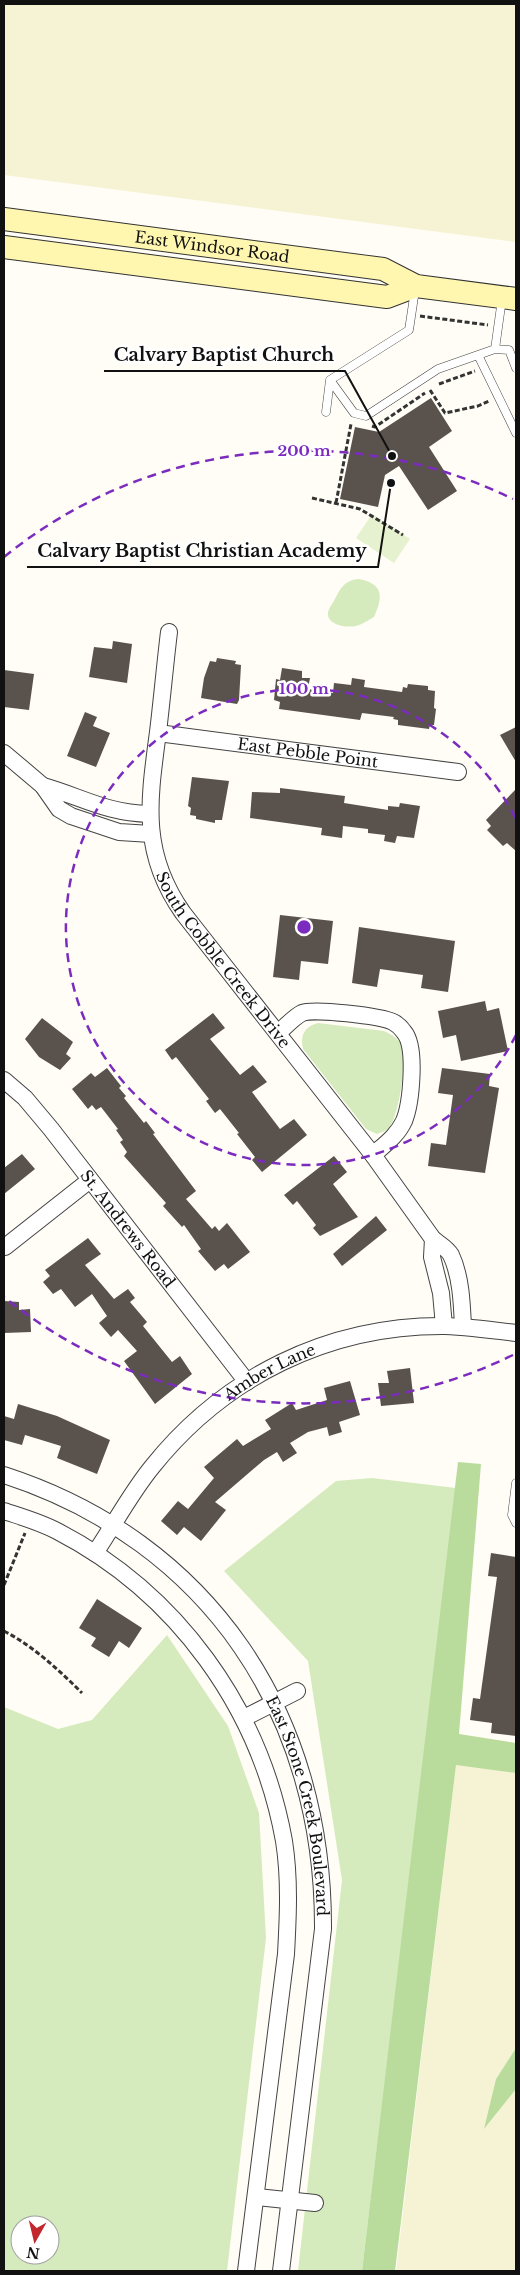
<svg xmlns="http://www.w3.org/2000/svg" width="520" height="2275" font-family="'Libre Baskerville',serif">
  <rect width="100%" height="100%" fill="#fffdf5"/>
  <!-- farmland -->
  <path fill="#f6f3d4" d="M4 4H516V242L4 175Z
    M456 1764 516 1773V2048L496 2079 485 2128 516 2089V2271H396Z"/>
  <!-- green -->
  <path fill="#d5ebbd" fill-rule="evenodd" d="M359 579C384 584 383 597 374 617 368 620 363 624 356 626 347 628 326 625 328 612 329 608 332 604 334 601 340 589 344 580 359 579Z
    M318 1023 384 1031C391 1034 399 1039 402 1046 407 1059 399 1115 390 1126 387 1131 382 1132 377 1134L366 1129 303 1049C300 1035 304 1027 318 1023Z
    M372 1478 456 1488 362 2271H298L342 1880 308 1661 224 1571 336 1481Z
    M167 1635 228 1726 259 1813 266 1938 227 2271H4V1707L58 1729 92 1720ZM20 2225H50V2255H20Z"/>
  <!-- forest -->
  <path fill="#b9dc9c" d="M458 1462 481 1464 459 1734 516 1743V1773L456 1765 395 2271H362Z
    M516 2048V2089L484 2129 496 2079Z"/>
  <!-- pitch -->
  <path fill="#e6f2cf" d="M372 514 410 539 394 563 356 538Z"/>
  <!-- building -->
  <path fill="#5a524d" d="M431 398 452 431 429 447 457 491 428 510 399 466 385 475 378 507 340 499 355 427 379 432Z
    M113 641 132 644 127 683 89 677 94 647 112 649Z
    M217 658 236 661 235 664 241 665 239 700 237 704 201 698 204 678 210 661 216 662Z
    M282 668 302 671V678H310L308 689 333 693 334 683 351 685 352 678 365 680 364 687 402 692 403 687 407 688 408 684 428 686V690L435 691 434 708 436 709 434 725H430L429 729 398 725V720L393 719 394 717 362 713 360 720 279 709 280 702 274 700 276 679 280 680Z
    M4 670 34 674 29 710 4 707Z
    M85 712 97 717 93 726 110 733 96 767 67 756Z
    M516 727V762L500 735Z
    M192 777 229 781 222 820H215V823L196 819V816L190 815 191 808 188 806Z
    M280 788 345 796 344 803 388 810V806L399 807 400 803 420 806 414 838 397 836 395 843 384 841 385 835 368 833V829L343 826 342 838 321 835 322 828 250 818 252 792 280 793Z
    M516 789V851L507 843 503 846 487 830 491 826 486 820Z
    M280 915 333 921 328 964 301 961 299 980 273 977Z
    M359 927 455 941 448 992 421 988 423 975 380 969 377 987 352 983Z
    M485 1001 487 1011 499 1008 508 1051 461 1061 456 1035 443 1038 438 1011Z
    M213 1013 225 1028 210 1039 240 1075 253 1065 267 1082 252 1092 280 1129 294 1119 307 1135 262 1172 252 1160 255 1157 237 1134 239 1133 220 1109 215 1113 206 1101 209 1099 176 1057 172 1060 165 1050Z
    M42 1018 73 1042 66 1054 71 1058 60 1070 39 1057 25 1039Z
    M107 1068 121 1086 119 1088 126 1096 124 1098 144 1123 146 1121 155 1133 153 1134 196 1191 186 1199 212 1229 215 1226 219 1231 227 1223 250 1252 228 1269 224 1264 215 1271 198 1251 201 1249 184 1225 182 1227 163 1206 166 1203 124 1156 127 1152 120 1142 123 1140 116 1130 118 1129 101 1107 96 1110 92 1105 88 1109 72 1089 91 1073 95 1077Z
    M442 1068 490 1074 489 1086 499 1088 485 1173 428 1166 431 1143 446 1145 453 1095 438 1093Z
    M22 1154 35 1169 4 1194V1168Z
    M334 1156 347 1172 333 1184 358 1217 320 1236 313 1228 316 1225 297 1201 293 1205 284 1195Z
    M376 1216 387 1230 342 1266 333 1254Z
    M88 1238 101 1254 85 1265 114 1299 128 1289 135 1298 130 1302 147 1322 143 1326 172 1362 180 1356 192 1374 155 1404 124 1361 137 1351 118 1330 111 1337 99 1323 107 1316 92 1294 75 1307 61 1289 53 1294 43 1282 50 1276 45 1270Z
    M4 1301 19 1302V1310L30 1309 31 1332 4 1333Z
    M410 1368 414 1403 381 1406 378 1383H389L387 1371Z
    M350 1381 360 1415 339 1422 342 1432 329 1436 327 1427 308 1432 290 1443 297 1453 283 1462 277 1452 264 1460 215 1502 226 1510 201 1541 184 1527 177 1535 161 1521 178 1501 188 1509 214 1478 204 1467 237 1439 243 1446 271 1429 265 1420 292 1403 296 1410 327 1400 324 1388Z
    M18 1404 57 1416 110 1440 97 1474 57 1458 61 1446 25 1435 22 1445 4 1440V1416L14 1419Z
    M491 1553 516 1557V1736L491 1733 492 1723 470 1720 473 1698 480 1699 497 1577 488 1576Z
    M97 1599 142 1628 129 1648 119 1641 109 1657 91 1646 96 1638 79 1628Z"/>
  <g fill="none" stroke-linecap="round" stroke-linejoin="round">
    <!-- service casing -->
    <g stroke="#444" stroke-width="9">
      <path id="service" d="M415 290 409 330 330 380 354 413 366 416 438 369 495 349 502 299
        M495 349 509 350 516 368
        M478 355 516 433
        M326 412 330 380
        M516 1483 512 1515 516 1523"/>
    </g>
    <!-- minor casing -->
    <g stroke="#444" stroke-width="18">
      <g id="minor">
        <path id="s1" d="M169 632C165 665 162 699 158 732 149 800 140 852 183 913L373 1155 433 1239C439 1244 447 1248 451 1255 461 1276 462 1304 463 1327"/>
        <path id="s2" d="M158 733 458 772"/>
        <path d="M4 753 43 786 59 809 71 816 119 832 151 834"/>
        <path d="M43 786C82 797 106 813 149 814"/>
        <path d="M278 1033C285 1027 294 1017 302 1013 313 1008 381 1016 393 1022 397 1024 402 1029 404 1032 417 1047 411 1104 404 1121 397 1136 384 1145 373 1155"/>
        <path id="s3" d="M4 1080 25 1098 51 1129 247 1382"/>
        <path d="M433 1239 432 1257 441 1293 444 1326"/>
        <path d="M5 1247 90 1180"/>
        <path id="s4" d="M4 1475C210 1542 324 1715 323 1929L281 2271"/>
        <path d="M4 1511C22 1517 40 1522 57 1531 177 1593 260 1708 284 1841 290 1879 288 1917 286 1954L246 2271"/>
        <path id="s5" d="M95 1553C114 1525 130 1494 152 1467 224 1377 328 1325 445 1326 469 1327 492 1330 516 1333"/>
        <path d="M244 1718 297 1691"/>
        <path d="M257 2197 315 2203"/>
      </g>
    </g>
    <!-- secondary casing -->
    <g stroke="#333" stroke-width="24">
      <g id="secondary">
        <path id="s6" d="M4 219 383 269 416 286 516 299"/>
        <path d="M4 247 387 297 416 286"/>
      </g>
    </g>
    <!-- path -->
    <path stroke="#333" stroke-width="3" stroke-dasharray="5 2.5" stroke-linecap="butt" d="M420 316 488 325
      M439 384 475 371
      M430 390 445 413 478 406 489 401
      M372 426 375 427 425 393
      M312 498 360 509 403 535
      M336 503 351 424
      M4 1585 25 1533
      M4 1631C33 1646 59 1670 82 1693"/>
    <!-- service -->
    <use href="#service" stroke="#fff" stroke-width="8"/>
    <!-- minor -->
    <use href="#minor" stroke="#fff" stroke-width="16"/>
    <!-- secondary -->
    <use href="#secondary" stroke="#fff6b0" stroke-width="22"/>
  </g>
  <!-- distance rings -->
  <g fill="none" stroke="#7b2cbf" stroke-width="2.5" stroke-dasharray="9 6">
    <path d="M516 1035A238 238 0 1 1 516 819"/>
    <path d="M513 1355A476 476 0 0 1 4 1297M4 557A476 476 0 0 1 513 499"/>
  </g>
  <g text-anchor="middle" stroke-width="5" stroke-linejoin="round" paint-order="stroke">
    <!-- street labels -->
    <g font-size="16" fill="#111" stroke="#fff">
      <text dy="6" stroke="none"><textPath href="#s6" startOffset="210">East Windsor Road</textPath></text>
      <text dy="6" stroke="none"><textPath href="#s2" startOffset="151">East Pebble Point</textPath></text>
      <text dy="6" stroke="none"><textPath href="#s1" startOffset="350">South Cobble Creek Drive</textPath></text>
      <text dy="6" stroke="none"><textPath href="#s3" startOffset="194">St. Andrews Road</textPath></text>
      <text dy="6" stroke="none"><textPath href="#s5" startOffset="256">Amber Lane</textPath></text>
      <text dy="6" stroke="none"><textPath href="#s4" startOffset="470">East Stone Creek Boulevard</textPath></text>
    </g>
  </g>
  <circle cx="304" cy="927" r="8" fill="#7b2cbf" stroke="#fff" stroke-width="2.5"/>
  <g font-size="15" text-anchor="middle" font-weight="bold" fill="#7b2cbf" stroke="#fff" stroke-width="5" stroke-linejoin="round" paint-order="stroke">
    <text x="304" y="456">200 m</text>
    <text x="304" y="694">100 m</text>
  </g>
  <!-- callouts -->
  <path fill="none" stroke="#111" stroke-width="2" d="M392 456L345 371H104M391 483L378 567H27"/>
  <g fill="#111" stroke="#fff" stroke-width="2">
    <circle cx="392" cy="456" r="5"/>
    <circle cx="391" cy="483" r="5"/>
  </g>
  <g font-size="18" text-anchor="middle" font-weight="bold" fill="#111" stroke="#fff" stroke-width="5" stroke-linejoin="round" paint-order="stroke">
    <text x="224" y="361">Calvary Baptist Church</text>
    <text x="202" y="557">Calvary Baptist Christian Academy</text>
  </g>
  <!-- border -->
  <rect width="520" height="2275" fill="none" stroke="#111111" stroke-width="10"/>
  <!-- north arrow -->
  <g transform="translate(35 2240) rotate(188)"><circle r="24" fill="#ffffff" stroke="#a0a0a0"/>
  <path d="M0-4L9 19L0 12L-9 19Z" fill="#c4262e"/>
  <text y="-8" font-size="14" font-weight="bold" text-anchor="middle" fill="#111111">N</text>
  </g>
</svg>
